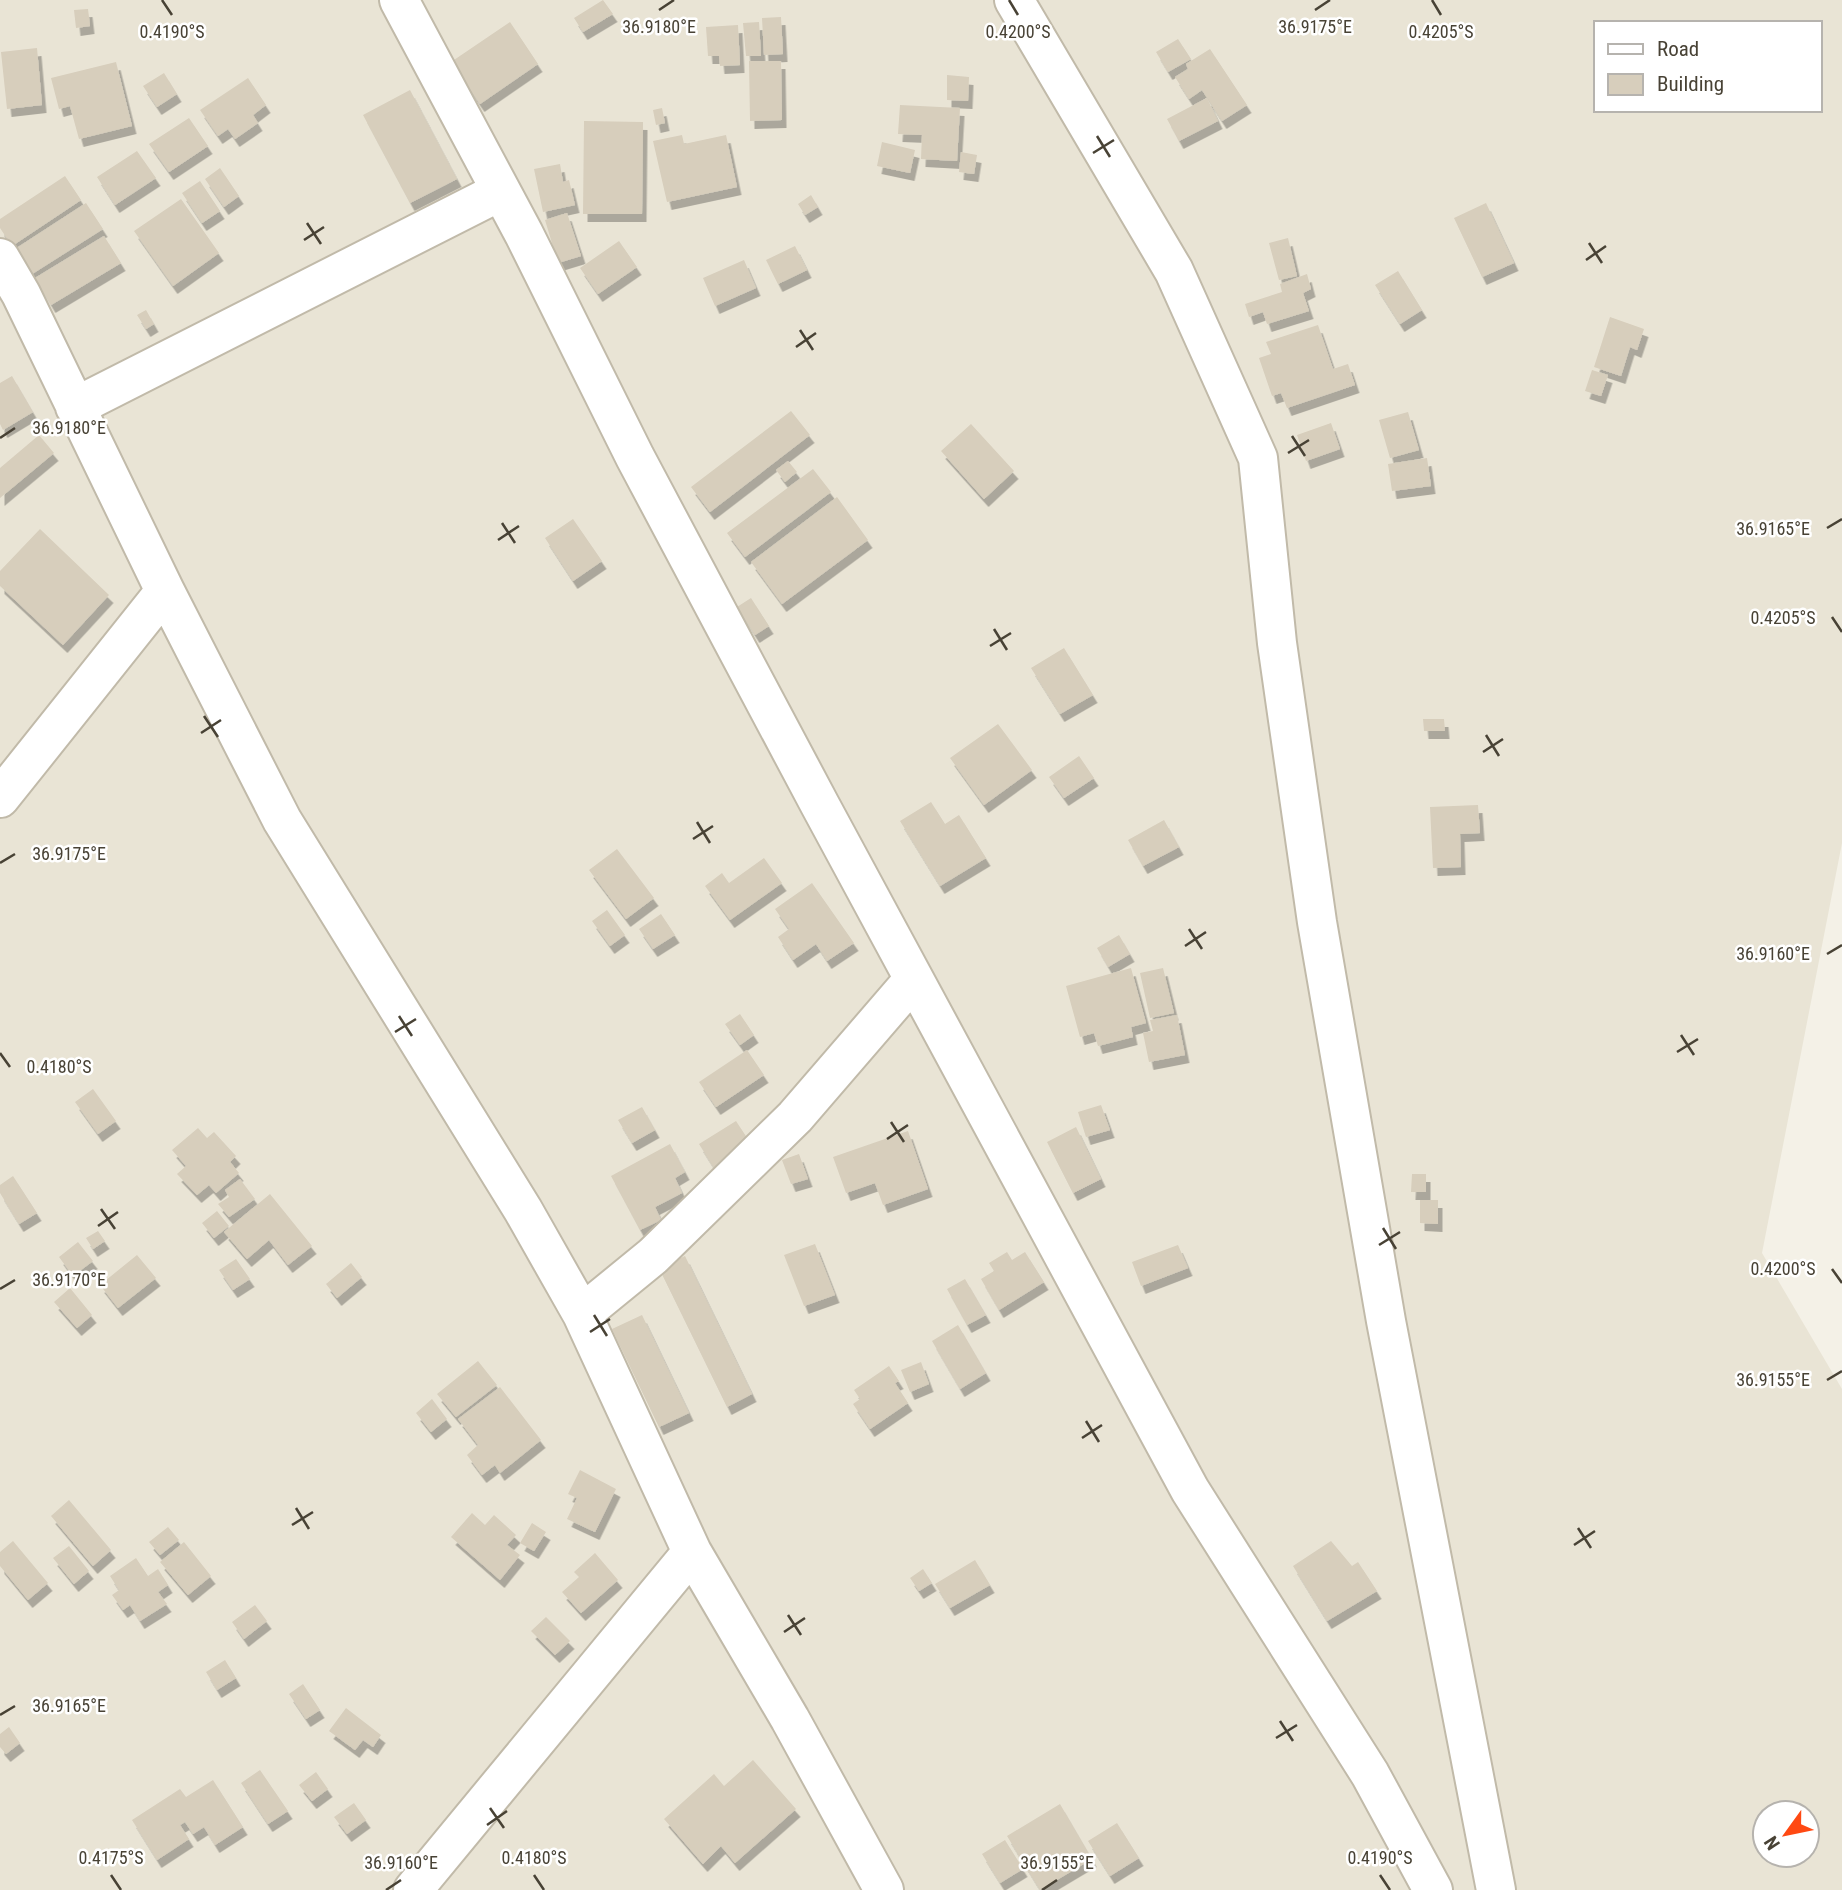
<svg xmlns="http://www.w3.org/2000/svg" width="1842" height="1890" font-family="'Roboto Condensed',sans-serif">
  <defs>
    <filter id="shadow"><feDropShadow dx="4.5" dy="8" stdDeviation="0" flood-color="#0004"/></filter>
  </defs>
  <rect width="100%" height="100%" fill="#f4f1e7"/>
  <!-- residential -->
  <path fill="#e9e4d5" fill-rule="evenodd" d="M0 0H1842V843L1762 1253 1842 1389V1890H0ZM1595 23H1819V110H1595ZM1765 1813H1807V1855H1765Z"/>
  <!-- building -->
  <path fill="#d7cebc" filter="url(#shadow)" d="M603 0 613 14 583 32 574 18Z
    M88 9 90 26 76 28 74 10Z
    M781 17 783 54 764 55 762 18Z
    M510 22 538 64 480 104 451 62Z
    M759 22 761 56H746L743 23Z
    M738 25 740 65 720 66 719 56H708L706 27Z
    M1178 39 1191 59 1168 72 1156 52Z
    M37 48 42 105 7 109 1 52Z
    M1210 49 1247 105 1222 121 1202 90 1189 99 1175 77 1188 69 1186 64Z
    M749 61H781L782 120 750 121Z
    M116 62 132 126 79 139 70 106 59 109 51 78Z
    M164 73 177 94 157 107 143 86Z
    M947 75 969 77 968 101 947 100Z
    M248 78 266 105 253 115 258 123 235 139 228 129 218 136 200 110Z
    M410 90 457 179 410 203 363 115Z
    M1207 98 1218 121 1179 141 1167 119Z
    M900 105 960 108 957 161 921 159 922 135 898 134Z
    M662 108 665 123 656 125 653 110Z
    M189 118 208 146 169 172 149 144Z
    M584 121 643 122 642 214H583Z
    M682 135 684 144 726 135 737 187 667 202 653 141Z
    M882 142 915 150 910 173 877 166Z
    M137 151 156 178 115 205 97 177Z
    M961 152 977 155 974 174 959 172Z
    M560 164 563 182 569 180 575 205 543 212 534 169Z
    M220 168 239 196 224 207 205 179Z
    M65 176 81 200 12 246 0 228V219Z
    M200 181 220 211 202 223 182 193Z
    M811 195 818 207 805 215 798 204Z
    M181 199 219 253 173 286 134 231Z
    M86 203 103 229 29 276 12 251Z
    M1486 203 1514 263 1482 277 1454 218Z
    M567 213 581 256 558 263 545 220Z
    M104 236 121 263 51 305 35 278Z
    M1288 238 1297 276 1279 280 1269 243Z
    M619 241 637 267 598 294 580 268Z
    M795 246 807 270 778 284 766 260Z
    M744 260 756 288 715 306 703 278Z
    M1398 271 1422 310 1400 324 1375 285Z
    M1307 274 1311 289 1303 293 1309 311 1267 324 1263 312 1249 317 1245 304 1282 292 1280 284Z
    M146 310 154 324 146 329 137 315Z
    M1610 317 1644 329 1637 350 1630 347 1621 376 1594 367Z
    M1318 325 1333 369 1348 364 1355 385 1287 408 1281 393 1272 396 1259 358 1271 354 1266 342Z
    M1592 370 1608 375 1601 396 1585 391Z
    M12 376 33 412 3 430 0 424V383Z
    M791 411 810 435 710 512 691 487Z
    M1408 412 1419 450 1390 458 1379 420Z
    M1331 423 1340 449 1306 461 1297 435Z
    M971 424 1014 471 984 499 941 451Z
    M39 435 54 453 0 498V468Z
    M1427 458 1431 486 1392 491 1388 464Z
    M788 461 797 472 785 482 776 470Z
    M813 469 831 492 745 557 727 533Z
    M837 497 868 540 782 604 751 562Z
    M573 519 602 561 573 581 545 538Z
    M40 529 109 595 63 645 0 586V571Z
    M751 598 769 626 755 635 737 607Z
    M1064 648 1093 695 1060 714 1031 668Z
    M1423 719H1444L1445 731H1424Z
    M998 724 1032 770 984 805 950 758Z
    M1079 756 1094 778 1064 798 1049 777Z
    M931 802 945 824 959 815 986 858 940 886 900 821Z
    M1478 805 1480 833 1460 834 1461 867 1433 868 1430 807Z
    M1164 820 1179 847 1143 866 1128 840Z
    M617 849 654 898 626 919 589 870Z
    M764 858 782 883 730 920 705 886 722 873 729 883Z
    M812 883 854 943 827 961 816 944 793 960 778 937 789 929 775 909Z
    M607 910 625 935 610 946 592 921Z
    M661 914 675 935 653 949 639 929Z
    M1119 935 1130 954 1108 967 1097 948Z
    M1131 968 1146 1023 1131 1027 1133 1037 1098 1046 1094 1033 1080 1037 1066 986Z
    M1163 968 1174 1013 1150 1018 1140 973Z
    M740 1014 754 1035 740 1045 725 1024Z
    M1177 1015 1185 1055 1149 1062 1143 1033 1153 1031 1150 1020Z
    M747 1050 764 1075 716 1107 699 1082Z
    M93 1089 116 1121 98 1134 75 1102Z
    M1101 1105 1110 1130 1086 1137 1078 1112Z
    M642 1107 655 1130 632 1143 618 1120Z
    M736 1121 751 1144 714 1168 699 1144Z
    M1076 1127 1101 1179 1073 1193 1047 1142Z
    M198 1128 207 1138 214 1132 236 1156 230 1162 239 1173 216 1193 209 1185 197 1195 177 1174 186 1166 172 1150Z
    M908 1131 928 1189 883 1205 875 1183 846 1193 833 1157Z
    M670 1144 685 1172 675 1178 682 1193 655 1207 661 1220 640 1230 611 1176Z
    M799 1154 808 1179 791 1184 782 1160Z
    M1412 1174H1426V1192H1411Z
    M13 1176 37 1213 19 1224 0 1193V1185Z
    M240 1179 255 1199 229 1217 218 1204 229 1197 225 1190Z
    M270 1194 312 1246 288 1265 269 1240 247 1259 224 1232Z
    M1420 1200H1438V1224L1420 1223Z
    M217 1211 229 1226 214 1238 202 1223Z
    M98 1231 105 1241 93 1249 86 1238Z
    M78 1242 93 1261 73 1276 59 1257Z
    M815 1244 835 1295 804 1306 784 1255Z
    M1178 1245 1188 1268 1141 1286 1132 1262Z
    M1007 1252 1012 1260 1025 1252 1044 1282 999 1310 981 1279 994 1271 989 1263Z
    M137 1255 156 1278 118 1308 100 1285Z
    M685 1256 752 1394 727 1407 659 1268Z
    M236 1259 250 1279 233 1290 219 1270Z
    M351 1263 362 1277 337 1298 326 1284Z
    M965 1279 986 1315 967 1325 947 1289Z
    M70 1288 92 1315 77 1328 54 1302Z
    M642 1315 689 1413 659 1427 612 1329Z
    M958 1325 986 1373 960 1389 932 1341Z
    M478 1361 497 1385 456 1417 437 1394Z
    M921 1362 929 1384 910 1392 901 1370Z
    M889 1366 899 1381 895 1383 908 1403 870 1429 853 1404 860 1399 854 1390Z
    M500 1387 541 1440 500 1473 495 1465 482 1475 467 1455 478 1445 458 1419Z
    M432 1399 447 1419 431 1432 416 1413Z
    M580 1470 616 1489 595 1532 567 1519 577 1498 568 1494Z
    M69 1500 111 1550 93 1566 51 1516Z
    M472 1513 485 1525 494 1515 516 1535 507 1545 520 1555 500 1580 451 1537Z
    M532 1523 546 1532 534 1551 520 1543Z
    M168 1527 179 1540 160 1555 149 1542Z
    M13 1541 48 1583 28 1600 0 1566V1552Z
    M1331 1541 1352 1566 1358 1562 1377 1591 1327 1621 1293 1566Z
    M184 1542 211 1576 188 1595 160 1562Z
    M69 1546 89 1571 74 1584 53 1558Z
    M595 1553 618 1580 581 1613 562 1592 579 1577 574 1572Z
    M136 1558 148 1576 158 1569 168 1585 158 1592 167 1604 140 1621 130 1605 123 1610 112 1595 119 1590 110 1576Z
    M975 1560 990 1585 950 1608 935 1584Z
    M923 1569 932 1583 919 1591 910 1578Z
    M255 1605 267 1621 244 1639 232 1622Z
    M546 1617 570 1641 555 1655 531 1631Z
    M225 1660 236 1678 217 1690 206 1672Z
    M303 1684 320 1710 306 1719 289 1694Z
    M346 1708 381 1735 373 1747 363 1740 355 1750 329 1731Z
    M9 1727 20 1743 6 1754 0 1747V1734Z
    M753 1760 796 1809 735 1863 721 1846 703 1864 664 1819 714 1774 724 1786Z
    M260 1770 288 1811 268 1824 241 1783Z
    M316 1772 328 1789 312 1801 299 1785Z
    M213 1780 243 1827 215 1845 204 1827 193 1834 185 1822 180 1825 189 1839 157 1860 132 1820 180 1789 186 1797Z
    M354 1803 366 1820 347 1834 334 1817Z
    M1060 1804 1092 1859 1040 1890 1007 1836Z
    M1117 1823 1139 1858 1110 1876 1088 1841Z
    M1005 1840 1023 1869 1000 1883 982 1854Z"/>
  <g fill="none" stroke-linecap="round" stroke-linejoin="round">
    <!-- minor casing -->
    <g stroke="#c1baa9" stroke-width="42">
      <path id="minor" d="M399 0 524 234 635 457 820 805 1190 1490 1370 1774 1433 1890
        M1014 0 1174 271 1258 458 1277 643 1317 922 1386 1321 1496 1890
        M0 258 21 294 165 591 282 820 523 1210 582 1314 692 1552 790 1719 884 1890
        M75 407 501 191
        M0 798 165 591
        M582 1314 653 1256 795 1117 914 979
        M413 1890 692 1552"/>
    </g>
    <!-- minor -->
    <use href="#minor" stroke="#fff" stroke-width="38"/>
  </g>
  <!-- ticks -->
  <path fill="none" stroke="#484235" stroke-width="2.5" d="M162 0 172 15M1009 0 1018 15M1432 0 1441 15M659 10 674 0M1315 10 1330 0M1097 136 1110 157M1093 153 1114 140M307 223 321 244M304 240 324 227M1589 243 1602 263M1586 260 1606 246M800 330 813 350M796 347 816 333M1292 436 1305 456M0 438 15 428M1288 453 1309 440M502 523 515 543M1827 528 1842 519M498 540 519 526M1832 617 1842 632M994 629 1007 650M990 646 1011 633M204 716 218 737M201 733 221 720M1486 735 1499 756M1483 752 1503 739M697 822 710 843M693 839 713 826M0 863 15 854M1189 929 1202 949M1185 946 1206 932M1827 954 1842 945M399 1016 412 1036M395 1032 416 1019M1681 1035 1694 1055M1677 1052 1698 1039M0 1053 10 1067M891 1122 904 1142M887 1139 908 1125M101 1209 115 1229M98 1226 118 1212M1383 1228 1396 1249M1379 1245 1400 1232M1832 1269 1842 1283M0 1289 15 1280M594 1315 607 1336M590 1332 610 1319M1827 1380 1842 1371M1086 1421 1099 1442M1082 1438 1102 1425M296 1508 309 1529M292 1525 313 1512M1578 1528 1591 1548M1574 1545 1595 1531M788 1615 801 1635M784 1632 805 1618M0 1715 15 1706M1280 1721 1293 1741M1276 1738 1297 1725M490 1808 504 1828M487 1825 507 1811M111 1875 121 1890M534 1875 544 1890M1380 1875 1390 1890M386 1890 401 1880M1042 1890 1057 1880"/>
  <g font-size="18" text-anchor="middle" fill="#484235" stroke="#fff" stroke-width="5" stroke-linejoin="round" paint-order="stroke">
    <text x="659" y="33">36.9180°E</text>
    <text x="1315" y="33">36.9175°E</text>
    <text x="172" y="38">0.4190°S</text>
    <text x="1018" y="38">0.4200°S</text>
    <text x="1441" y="38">0.4205°S</text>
    <text x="69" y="434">36.9180°E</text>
    <text x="1773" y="535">36.9165°E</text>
    <text x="1783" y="624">0.4205°S</text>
    <text x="69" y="860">36.9175°E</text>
    <text x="1773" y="960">36.9160°E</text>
    <text x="59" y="1073">0.4180°S</text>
    <text x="1783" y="1275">0.4200°S</text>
    <text x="69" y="1286">36.9170°E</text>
    <text x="1773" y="1386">36.9155°E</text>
    <text x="69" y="1712">36.9165°E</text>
    <text x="111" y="1864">0.4175°S</text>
    <text x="534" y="1864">0.4180°S</text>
    <text x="1380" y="1864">0.4190°S</text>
    <text x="401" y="1869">36.9160°E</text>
    <text x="1057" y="1869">36.9155°E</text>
  </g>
  <!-- legend -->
  <rect x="1594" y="21" width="228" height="91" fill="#ffffff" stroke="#b6b3ae" stroke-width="2"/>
  <rect x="1608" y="44" width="35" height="10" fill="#ffffff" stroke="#b6b3ae" stroke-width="2"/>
  <text x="1657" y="56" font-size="21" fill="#484235">Road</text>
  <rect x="1608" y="74" width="35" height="21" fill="#d7cebc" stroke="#b6b3ae" stroke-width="2"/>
  <text x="1657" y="91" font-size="21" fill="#484235">Building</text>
  <!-- north arrow -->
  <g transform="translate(1786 1834) rotate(237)"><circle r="33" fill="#ffffff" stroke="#b6b3ae" stroke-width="2"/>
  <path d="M0-5L12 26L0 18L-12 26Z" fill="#ff4913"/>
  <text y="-10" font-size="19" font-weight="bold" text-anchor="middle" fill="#484235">N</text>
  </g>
</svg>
